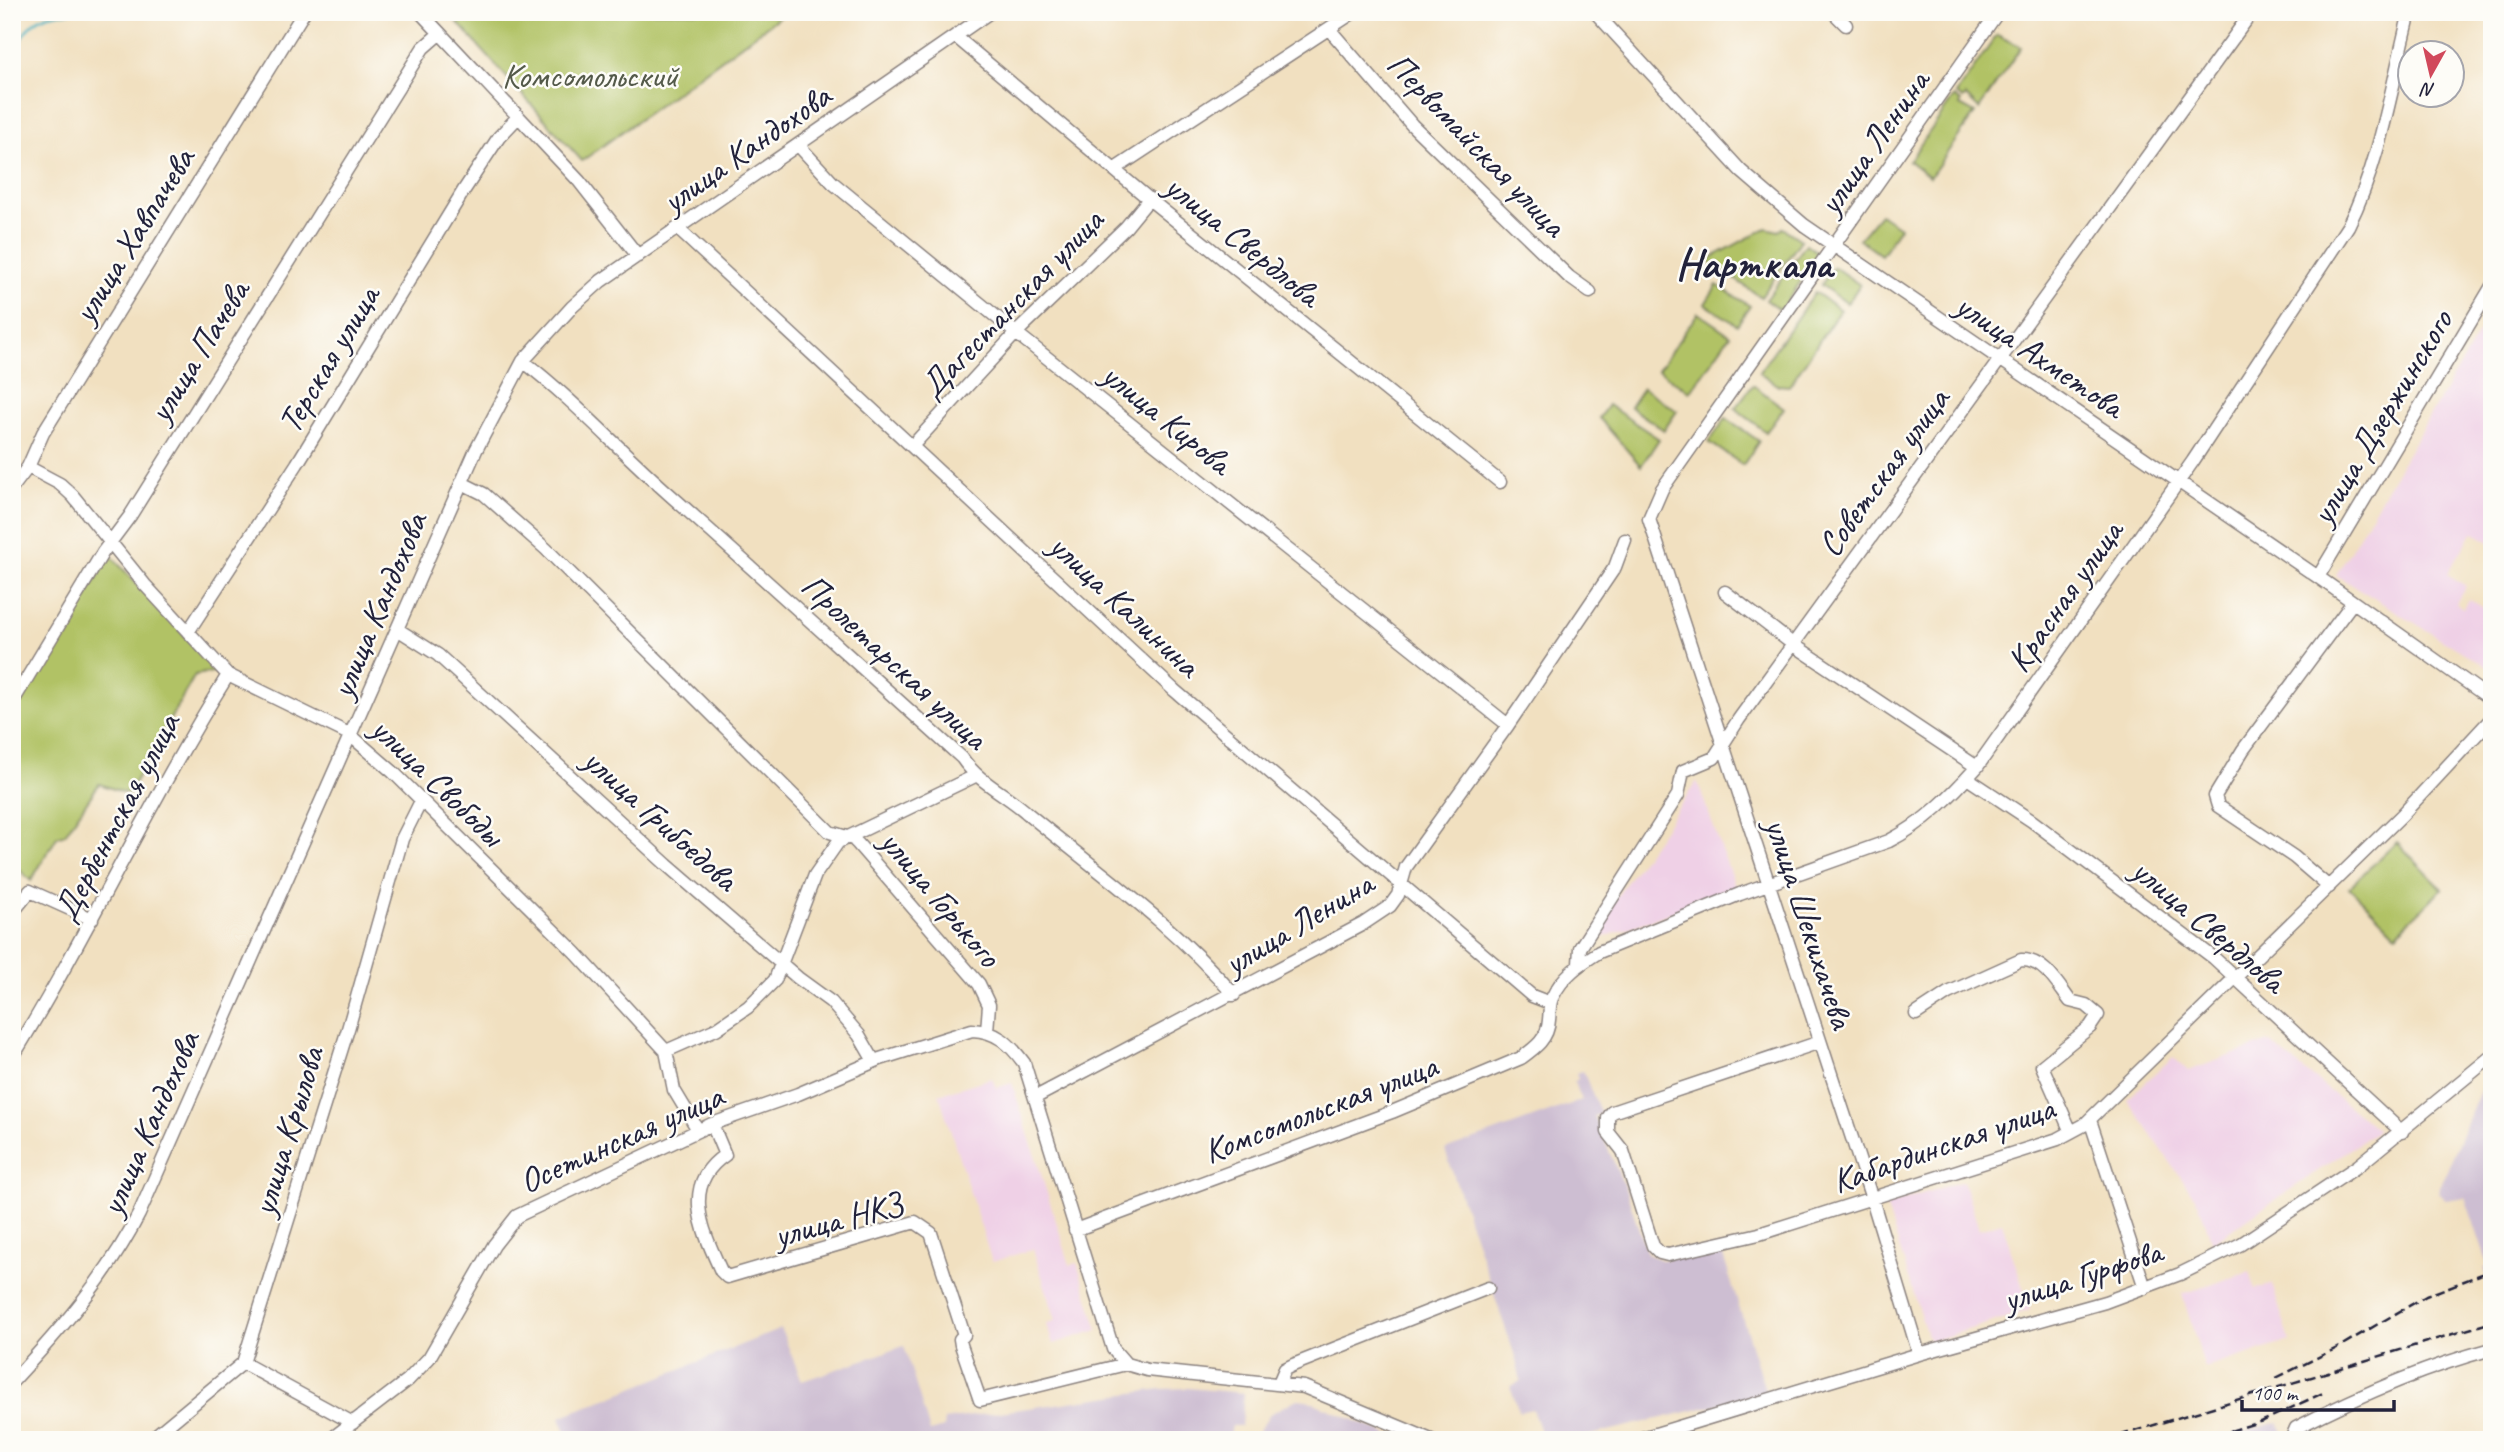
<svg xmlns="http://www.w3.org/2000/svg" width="2504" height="1452" font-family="Caveat,sans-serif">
  <rect width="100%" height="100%" fill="#fdfcf7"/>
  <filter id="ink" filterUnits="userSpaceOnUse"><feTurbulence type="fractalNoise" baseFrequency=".0143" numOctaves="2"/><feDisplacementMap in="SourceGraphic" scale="14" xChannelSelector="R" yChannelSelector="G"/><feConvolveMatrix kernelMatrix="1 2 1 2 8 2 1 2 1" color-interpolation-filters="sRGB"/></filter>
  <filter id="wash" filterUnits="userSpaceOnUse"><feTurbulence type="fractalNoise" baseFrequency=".00686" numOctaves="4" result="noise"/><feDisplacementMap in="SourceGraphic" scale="28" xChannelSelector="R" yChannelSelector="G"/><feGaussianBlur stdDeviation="1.57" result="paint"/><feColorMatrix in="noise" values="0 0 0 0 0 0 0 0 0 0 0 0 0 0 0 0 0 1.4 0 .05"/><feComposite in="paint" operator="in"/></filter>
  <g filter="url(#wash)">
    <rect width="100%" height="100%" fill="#f1e0c0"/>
    <!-- built -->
    <path fill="#efd0e6" d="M2492 310V544L2473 532 2447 574 2466 586 2456 603 2464 608 2469 599 2492 613V670L2336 575Z
      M1697 781 1736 889 1588 943 1613 902Z
      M2269 1042 2378 1130 2212 1243 2199 1204 2127 1099 2173 1057 2188 1071Z
      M992 1078 996 1088 1012 1083 1070 1265 1077 1263 1098 1330 1053 1344 1046 1324 1056 1320 1033 1249 992 1262 939 1094Z
      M1963 1181 1979 1229 2002 1222 2030 1310 1929 1342 1886 1205Z
      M2250 1272 2255 1289 2272 1284 2290 1341 2205 1368 2182 1294Z"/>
    <!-- industrial -->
    <path fill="#cdbed2" d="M2492 1070V1289H2491L2483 1268 2488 1265 2465 1197 2446 1200 2438 1192 2487 1074Z
      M1583 1071 1601 1114 1594 1116 1627 1193 1647 1254 1662 1260 1720 1246 1766 1393 1570 1440H1543L1532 1409 1519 1412 1510 1386 1521 1381 1515 1356 1445 1150 1582 1100 1574 1082 1578 1079 1576 1073Z
      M781 1329 802 1381 904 1346 930 1432 943 1428 944 1420 1161 1389 1188 1388 1244 1393 1241 1426H1232L1229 1440H564L568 1437 560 1417Z
      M1297 1399 1307 1400 1401 1440H1252L1270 1414Z
      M2279 1422 2285 1440H2219Z"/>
    <!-- green -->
    <path fill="#b1c265" stroke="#6a7250" stroke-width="2" d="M448 12H786L582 161Z
      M1997 35 2021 47 1979 109 1966 96 1963 99 1956 94Z
      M1954 97 1961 102 1960 105 1975 113 1930 177 1909 161Z
      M1880 214 1900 227 1881 255 1859 239Z
      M1766 228 1779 231 1783 228 1801 240 1761 297 1707 260Z
      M1806 244 1820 254 1781 310 1766 300Z
      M1834 267 1860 285 1847 303 1821 285Z
      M1717 285 1750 306 1737 325 1705 304Z
      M1815 292 1840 310 1789 386 1777 385 1759 372Z
      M1698 313 1730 335 1690 392 1658 370Z
      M1753 385 1784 408 1766 432 1735 408Z
      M1643 388 1677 411 1664 430 1630 407Z
      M1608 405 1659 439 1641 466 1599 418Z
      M1726 418 1759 441 1743 465 1709 442Z
      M110 555 218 671 195 675 128 794 99 784 65 834 57 837 31 881 12 863V712L60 642Z
      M2397 842 2442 889 2396 934 2349 887Z"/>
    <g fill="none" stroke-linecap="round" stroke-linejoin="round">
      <!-- stream -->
      <path stroke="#42afc0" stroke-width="2.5" d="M12 63 16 62C15 43 28 21 49 15 56 13 64 14 70 12"/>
    </g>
  </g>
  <g filter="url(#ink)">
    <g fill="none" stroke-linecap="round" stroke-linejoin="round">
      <!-- minor casing -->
      <g stroke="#8a817e" stroke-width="15">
        <path id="minor" d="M420 12 579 181 638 256
          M1595 12 1741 171 1804 225 2318 577 2492 700
          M1833 12 1846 25
          M1329 29 1412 125 1569 277 1590 292
          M955 36 1149 199 1500 482
          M799 146 833 183 1016 333 1508 725
          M1115 169 1354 12
          M678 229 1174 690 1532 996 1550 1003
          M523 361C575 401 619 450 669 494 767 581 864 670 962 758 978 782 1006 794 1027 813 1097 871 1174 925 1234 995
          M913 445 1016 333 1126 227 1149 199
          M28 467 60 484 73 496 145 585 228 675 349 734 393 772 576 953 666 1051 674 1090 698 1130
          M462 483 484 494 546 549 830 832 853 839 858 844 979 984 989 1005 987 1031
          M12 488 28 467 43 433 304 12
          M2318 577 2492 286
          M1725 592 1794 645 1977 767
          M397 629 438 655 667 865 798 978 831 1002 859 1035 874 1061
          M188 632 297 464 464 190 499 137 518 117
          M12 703 103 552 130 516 423 48 439 34
          M1967 778 2032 821 2214 958 2402 1132
          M2329 887 2294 857 2218 806 2215 796 2243 750 2353 602
          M12 913 30 891 92 919
          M1579 964 1580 948 1678 795 1683 771 1714 758 1739 719 2252 12
          M1916 1014 1948 993 2021 960C2044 959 2058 985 2070 1001L2086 1005 2098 1015 2090 1027 2042 1066 2071 1132
          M1820 1042 1612 1112 1608 1118V1132L1623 1151 1653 1246 1660 1253 1668 1255 1759 1234 2058 1139 2084 1125 2402 815 2492 718
          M666 1051 716 1029 748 1007 775 980 815 875 838 842 975 776
          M12 1058C89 933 150 799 228 675
          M1036 1097 1363 924 1390 906 1398 895 1406 867 1508 725 1615 567 1625 540
          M2090 1120 2145 1288
          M712 1124 725 1155C680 1185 703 1231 721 1271L727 1277 915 1222 931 1233 964 1335 960 1339 961 1345 980 1400 1126 1364
          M1075 1230 1392 1112 1521 1058C1535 1048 1548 1039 1549 1020 1550 1012 1549 1005 1552 998 1562 976 1580 964 1599 952L1740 894 1889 841C1924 823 1951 796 1977 767L2193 461 2348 226C2381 161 2392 83 2410 12
          M1919 1354 1872 1199 1649 519 1662 489 1998 12
          M243 1363 353 1423
          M12 1382C60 1330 107 1277 139 1214L476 450 523 361 572 307 601 281 990 12
          M1279 1383 1285 1369 1293 1365 1488 1288
          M150 1440 243 1363 348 1029 402 839 421 801
          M330 1440 408 1380 429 1358 494 1245 517 1216 712 1124 798 1094 880 1059 972 1030C997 1031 1010 1044 1024 1063L1113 1349 1126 1364 1147 1370 1304 1387 1431 1440
          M1636 1440 1919 1354 2105 1302 2180 1274 2241 1244 2358 1166 2492 1056
          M2291 1440 2296 1428C2358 1396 2424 1367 2492 1349"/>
      </g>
      <!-- minor -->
      <use href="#minor" stroke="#fff" stroke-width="12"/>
      <!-- rail -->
      <path stroke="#22223b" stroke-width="2.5" stroke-dasharray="10 5" stroke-linecap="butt" d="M2276 1378 2337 1348 2426 1296 2492 1270
        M2105 1440 2492 1322
        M2201 1440 2263 1421 2325 1392"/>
    </g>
  </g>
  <g text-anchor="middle" stroke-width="5" stroke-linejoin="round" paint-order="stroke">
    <!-- park labels -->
    <g font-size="35" fill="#545a4a" stroke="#fdfcf7">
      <text x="590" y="87">Комсомольский</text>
    </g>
    <!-- street labels -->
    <g font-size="35" fill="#22223b" stroke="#fdfcf7">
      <text transform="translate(1873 142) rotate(-55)" y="12">улица Ленина</text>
      <text transform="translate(1477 144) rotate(46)" y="12">Первомайская улица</text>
      <text transform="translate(746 148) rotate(-35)" y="12">улица Кандохова</text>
      <text transform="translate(133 235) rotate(-58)" y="12">улица Хавпачева</text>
      <text transform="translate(1243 240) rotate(39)" y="12">улица Свердлова</text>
      <text transform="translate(1011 303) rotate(-46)" y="12">Дагестанская улица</text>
      <text transform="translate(198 351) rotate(-58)" y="12">улица Пачева</text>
      <text transform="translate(2040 355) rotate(34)" y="12">улица Ахметова</text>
      <text transform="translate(328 359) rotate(-59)" y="12">Терская улица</text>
      <text transform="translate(2381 417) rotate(-59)" y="12">улица Дзержинского</text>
      <text transform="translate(1167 418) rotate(39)" y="12">улица Кирова</text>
      <text transform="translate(1883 472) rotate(-54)" y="12">Советская улица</text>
      <text transform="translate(2064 596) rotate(-55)" y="12">Красная улица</text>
      <text transform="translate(378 605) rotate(-67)" y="12">улица Кандохова</text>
      <text transform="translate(1125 605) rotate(43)" y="12">улица Калинина</text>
      <text transform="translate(895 661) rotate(43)" y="12">Пролетарская улица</text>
      <text transform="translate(438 781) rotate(44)" y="12">улица Свободы</text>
      <text transform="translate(116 817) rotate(-62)" y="12">Дербентская улица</text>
      <text transform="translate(661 819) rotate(42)" y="12">улица Грибоедова</text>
      <text transform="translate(941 898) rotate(50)" y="12">улица Горького</text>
      <text transform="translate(1298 923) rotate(-31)" y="12">улица Ленина</text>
      <text transform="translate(1810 923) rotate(72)" y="12">улица Шекихачева</text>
      <text transform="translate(2209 925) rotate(40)" y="12">улица Свердлова</text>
      <text transform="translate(1320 1108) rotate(-21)" y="12">Комсомольская улица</text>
      <text transform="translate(149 1123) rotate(-66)" y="12">улица Кандохова</text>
      <text transform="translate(287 1131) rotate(-73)" y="12">улица Крылова</text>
      <text transform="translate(621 1138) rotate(-24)" y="12">Осетинская улица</text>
      <text transform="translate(1943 1144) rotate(-19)" y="12">Кабардинская улица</text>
      <text transform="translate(838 1219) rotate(-15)" y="12">улица НКЗ</text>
      <text transform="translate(2082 1275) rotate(-18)" y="12">улица Гурфова</text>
    </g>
    <!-- district labels -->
    <g font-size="42" font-weight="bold" fill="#22223b" stroke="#fdfcf7">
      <text x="1754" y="278">Нарткала</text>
    </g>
  </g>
  <!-- margin -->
  <rect width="2504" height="1452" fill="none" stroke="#fdfcf7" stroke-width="42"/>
  <!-- north arrow -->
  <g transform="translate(2431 74) rotate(188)"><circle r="33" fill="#fdfcf7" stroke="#a5a5ac" stroke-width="2"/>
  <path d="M0-5L12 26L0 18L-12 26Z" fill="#d1495b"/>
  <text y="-10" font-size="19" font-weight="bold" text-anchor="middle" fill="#22223b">N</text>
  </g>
  <!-- scale -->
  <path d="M2242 1400v10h152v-10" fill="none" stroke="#22223b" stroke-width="3.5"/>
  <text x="2252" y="1400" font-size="21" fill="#22223b" stroke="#fdfcf7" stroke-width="5" paint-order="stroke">100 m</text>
</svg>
